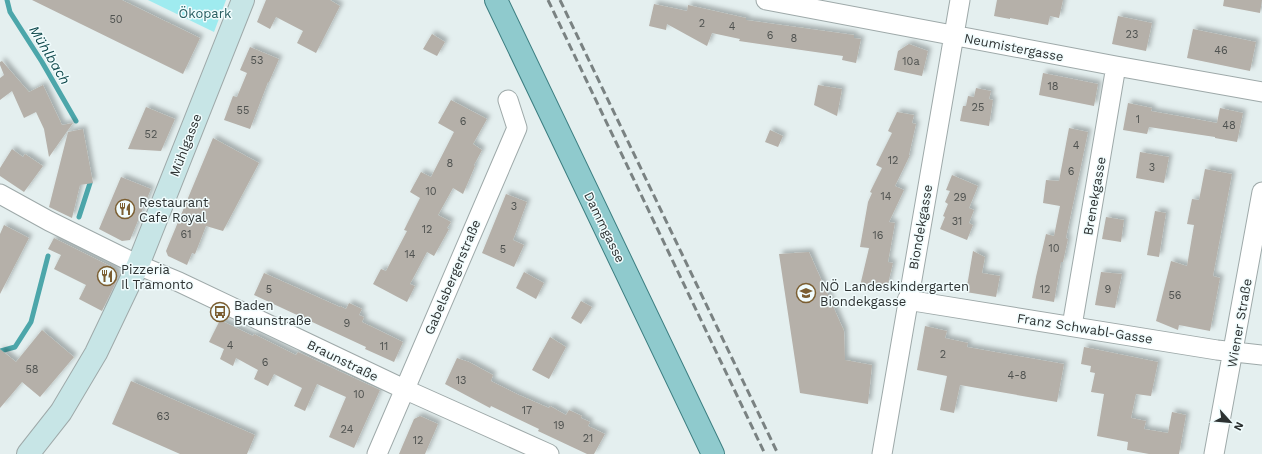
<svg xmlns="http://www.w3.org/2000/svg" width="1262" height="454" font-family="'Work Sans',sans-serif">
  <defs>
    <filter id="shadow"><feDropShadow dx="3.5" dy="-3.5" stdDeviation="2" flood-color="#0004"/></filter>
  </defs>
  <rect width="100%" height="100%" fill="#e4efef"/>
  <!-- green -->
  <path fill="#9febef" d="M148 0H226L214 32Z"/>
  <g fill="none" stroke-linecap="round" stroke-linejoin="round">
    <!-- stream -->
    <path stroke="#4ca6aa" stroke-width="5" d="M7 0 10 12 42 62 76 121
      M79 217 90 183
      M0 351 15 347 31 322 48 256"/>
  </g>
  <!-- building -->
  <path fill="#b5b0a9" filter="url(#shadow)" d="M32 0H122L200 38 183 74Z
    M266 0H330L340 6 316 53 297 43 303 31 276 17 270 29 257 22Z
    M997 0H1063L1059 18 1050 16 1048 25 1010 18V19L994 16Z
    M1224 0H1262L1260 13 1223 6Z
    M654 4 687 11 688 5 746 18V20L854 35V38L861 39 856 63 842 60 843 56 739 41 740 39 712 33 707 46 667 24 666 30 649 26Z
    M1118 16 1152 23 1146 51 1112 44Z
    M1193 29 1256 42 1250 71 1187 58Z
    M432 34 445 42 437 56 423 49Z
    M909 44 928 51 922 76 894 70 898 51Z
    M250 47 279 59 269 82H268L250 129 224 120 233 96 237 97 247 73 240 70Z
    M2 61 29 92 43 85 62 125 73 123 49 157 44 129 36 112 24 118 12 91 0 100V78L4 75 0 65V62Z
    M1043 73 1098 84 1094 106 1039 95Z
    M818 85 842 89 837 116 814 105Z
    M976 88 991 91 989 99 993 100 989 126 960 121 963 106H966L968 96 974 97Z
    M451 100 487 119 473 144 482 150 474 165 475 166 463 194 453 188 438 215 451 222 447 228 449 229 434 256 427 252 410 284 415 286 407 302 373 284 381 269 386 271 407 231 404 230 420 198 410 192 421 172 431 177 454 132 438 123Z
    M1128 103 1152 108 1151 111 1217 123 1220 108 1243 113 1237 142 1215 138V137L1149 127 1147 134 1123 130Z
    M146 107 175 119 161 151 128 149Z
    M897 112 914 115 912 123 916 124 909 155H910L895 186 904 190 889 222 895 223 888 262 893 263 886 292 860 286 869 248 860 247 868 202 872 193 870 192 882 168 876 165 892 133 888 131Z
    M1069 128 1088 132 1066 238 1068 239 1063 262H1061L1054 302 1032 298 1036 277 1046 234 1054 236 1060 206 1043 203 1046 180 1059 181Z
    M83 129 93 183 80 185 72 218 49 207 68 132Z
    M770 130 783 136 778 147 765 142Z
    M213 138 259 163 223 231 206 226 195 254 192 253 187 265 168 256 166 251Z
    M12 149 23 157 25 154 43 166 24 192 0 176V168Z
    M1140 152 1169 157 1164 183 1136 178Z
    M1205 169 1232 174 1213 276 1220 278 1210 331 1179 325 1178 330 1156 321 1171 261 1187 266 1194 225 1187 224 1192 199 1199 200Z
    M952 175 978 186 969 208 974 210 969 223 973 225 967 240 940 229 945 217 943 216 948 204 945 202 950 191 946 190Z
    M121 177 151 189 130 240 122 241 99 229Z
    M506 194 527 202 513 240 524 245 514 267 482 253Z
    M1155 211 1166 213 1159 257 1147 255Z
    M1106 217 1124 220 1121 242 1102 239Z
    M4 225 29 238 0 294V234Z
    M54 238 112 267 117 272V280L102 311 79 299 86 285 54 269 61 255 48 249Z
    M973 251 985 257 982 273 1000 276 996 297 966 292Z
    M809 252 844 331 845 360 872 365 868 404 800 393 779 254Z
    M524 272 544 283 536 299 516 288Z
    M1101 272 1122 274 1115 308 1095 305Z
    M264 273 340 307V306L346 309 349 303 362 309 359 315 364 317 362 322 403 342 394 362 365 349 366 347 254 295Z
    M581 301 592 307 581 324 571 318Z
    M220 320 253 336 254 334 296 355 298 352 380 390 354 448 329 437 346 397 317 384 305 411 294 406 302 388 274 374 268 386 254 379 258 370 236 358 233 366 220 359 224 349 209 342Z
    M925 326 947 331 945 338 968 343 967 347 1064 364 1057 402 960 385 954 413 940 410 947 376 917 370Z
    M42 330 74 357 40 397 22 382 0 408V349L16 362Z
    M550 337 566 347 549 379 532 370Z
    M1084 347 1158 362 1151 396 1136 394 1131 418 1146 421 1144 429 1168 433 1172 412 1186 415 1179 454H1149L1127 450 1128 442 1097 436 1104 394 1091 392 1095 373 1090 372 1091 366 1081 364Z
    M457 358 469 362 493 375 491 381 519 395 549 408 550 406 566 415 569 410 582 416 581 418 590 422 588 426 605 434 594 454H587L538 431 539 429 491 406 490 408 445 384Z
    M131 381 255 435 247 454H180L112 424Z
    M420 416 438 424 425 454H399L414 419Z"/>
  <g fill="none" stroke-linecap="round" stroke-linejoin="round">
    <!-- street casing -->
    <g stroke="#9ea9a9" stroke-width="21">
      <path id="street" d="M766 0 1116 66 1262 92
        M0 194 49 221 138 265 179 282 404 389 549 454
        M907 300 1217 350 1262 355
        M1072 326 1116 66
        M377 454 517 128 508 100
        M882 454 960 0
        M1214 454 1262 192"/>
    </g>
    <!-- secondary casing -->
    <g stroke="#9ea9a9" stroke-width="24">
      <path id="secondary" d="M28 454 61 412 96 353 138 265 243 0"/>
    </g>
    <!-- primary casing -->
    <g stroke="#3c7e81" stroke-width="24">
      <path id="primary" d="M496 0 713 454"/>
    </g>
    <!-- street -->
    <use href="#street" stroke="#fff" stroke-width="19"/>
    <!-- secondary -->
    <use href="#secondary" stroke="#c7e5e6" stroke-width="22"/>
    <!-- primary -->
    <use href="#primary" stroke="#8fcacd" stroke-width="22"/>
    <!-- rail -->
    <path stroke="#7a8282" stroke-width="3" stroke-dasharray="8 4" stroke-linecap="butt" d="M548 0 765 454
      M560 0 778 454"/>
  </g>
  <!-- icons -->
  <defs>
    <g id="restaurant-ring" transform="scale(1)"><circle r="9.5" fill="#f1fcfd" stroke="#7b5e31" stroke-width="1.5"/><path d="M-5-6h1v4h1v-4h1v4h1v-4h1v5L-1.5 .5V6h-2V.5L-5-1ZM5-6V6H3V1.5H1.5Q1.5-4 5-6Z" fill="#7b5e31"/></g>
    <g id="school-ring" transform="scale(1)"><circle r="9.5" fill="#f1fcfd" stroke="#7b5e31" stroke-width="1.5"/><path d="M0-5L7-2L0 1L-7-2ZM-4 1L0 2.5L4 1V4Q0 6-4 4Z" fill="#7b5e31"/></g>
    <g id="bus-ring" transform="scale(1)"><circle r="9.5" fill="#f1fcfd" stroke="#7b5e31" stroke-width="1.5"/><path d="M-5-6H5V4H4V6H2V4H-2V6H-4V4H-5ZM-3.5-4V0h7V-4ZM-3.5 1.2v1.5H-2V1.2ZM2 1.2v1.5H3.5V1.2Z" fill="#7b5e31"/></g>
  </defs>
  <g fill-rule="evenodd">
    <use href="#restaurant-ring" x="125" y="209"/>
    <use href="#restaurant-ring" x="107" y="276"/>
    <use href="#school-ring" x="806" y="293"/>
    <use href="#bus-ring" x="220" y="312"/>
  </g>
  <g text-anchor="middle" stroke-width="3" stroke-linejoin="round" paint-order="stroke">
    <!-- number labels -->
    <g font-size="11" fill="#4f5250">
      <text x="116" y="23">50</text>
      <text x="702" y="27">2</text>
      <text x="732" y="30">4</text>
      <text x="1132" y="38">23</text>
      <text x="770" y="39">6</text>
      <text x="794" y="42">8</text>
      <text x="1221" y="54">46</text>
      <text x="257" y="64">53</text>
      <text x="911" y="65">10a</text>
      <text x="1053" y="90">18</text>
      <text x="978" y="111">25</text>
      <text x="243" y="114">55</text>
      <text x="1138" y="123">1</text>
      <text x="463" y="125">6</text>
      <text x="1229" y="129">48</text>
      <text x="151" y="138">52</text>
      <text x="1076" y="149">4</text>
      <text x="893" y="164">12</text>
      <text x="450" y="167">8</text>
      <text x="1152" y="171">3</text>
      <text x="1071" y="175">6</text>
      <text x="431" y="195">10</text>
      <text x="886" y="200">14</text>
      <text x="960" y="201">29</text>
      <text x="514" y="210">3</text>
      <text x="957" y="225">31</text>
      <text x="427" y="233">12</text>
      <text x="186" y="238">61</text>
      <text x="878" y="239">16</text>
      <text x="1054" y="252">10</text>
      <text x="503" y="253">5</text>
      <text x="410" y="258">14</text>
      <text x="269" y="293">5</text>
      <text x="1045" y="293">12</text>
      <text x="1108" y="293">9</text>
      <text x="1175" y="299">56</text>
      <text x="347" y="327">9</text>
      <text x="230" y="349">4</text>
      <text x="384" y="350">11</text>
      <text x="943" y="358">2</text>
      <text x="265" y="366">6</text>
      <text x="32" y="373">58</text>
      <text x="1017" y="379">4-8</text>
      <text x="461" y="384">13</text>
      <text x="359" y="398">10</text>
      <text x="527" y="414">17</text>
      <text x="163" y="420">63</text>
      <text x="559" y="429">19</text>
      <text x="347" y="433">24</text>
      <text x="588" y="442">21</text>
      <text x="418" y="444">12</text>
    </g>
    <!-- park labels -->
    <g font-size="13" fill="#285d60" stroke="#f1fcfd">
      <text x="205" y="18">Ökopark</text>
    </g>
    <!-- street labels -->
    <g font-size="13" fill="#2d3232" stroke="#f1fcfd">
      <text transform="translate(1014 47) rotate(11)" y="5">Neumistergasse</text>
      <text transform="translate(185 145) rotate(-69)" y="5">Mühlgasse</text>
      <text transform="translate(1094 196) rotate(-80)" y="5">Brenekgasse</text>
      <text transform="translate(605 227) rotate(64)" y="5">Dammgasse</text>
      <text transform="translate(920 227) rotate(-80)" y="5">Biondekgasse</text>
      <text transform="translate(452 277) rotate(-67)" y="5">Gabelsbergerstraße</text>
      <text transform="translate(1239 323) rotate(-80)" y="5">Wiener Straße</text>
      <text transform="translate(1085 328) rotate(9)" y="5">Franz Schwabl-Gasse</text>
      <text transform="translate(343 360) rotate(26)" y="5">Braunstraße</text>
    </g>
    <!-- poi labels -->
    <g font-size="13" fill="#2d3232" stroke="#f1fcfd" text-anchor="start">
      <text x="139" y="207">Restaurant<tspan x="139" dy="15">Cafe Royal</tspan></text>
      <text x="121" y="274">Pizzeria<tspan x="121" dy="15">Il Tramonto</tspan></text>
      <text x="820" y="291">NÖ Landeskindergarten<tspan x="820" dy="15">Biondekgasse</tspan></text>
      <text x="234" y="310">Baden<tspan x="234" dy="15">Braunstraße</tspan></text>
    </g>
    <!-- water labels -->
    <g font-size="14" font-style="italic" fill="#0c4649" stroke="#f1fcfd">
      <text transform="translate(50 55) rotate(59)" y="5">Mühlbach</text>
    </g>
  </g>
  <!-- north arrow -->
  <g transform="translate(1230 422) rotate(117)" stroke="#f1fcfd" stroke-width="3" paint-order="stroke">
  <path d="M0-3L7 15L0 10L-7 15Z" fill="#2d3232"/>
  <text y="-6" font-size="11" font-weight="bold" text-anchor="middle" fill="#2d3232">N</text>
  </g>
</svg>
